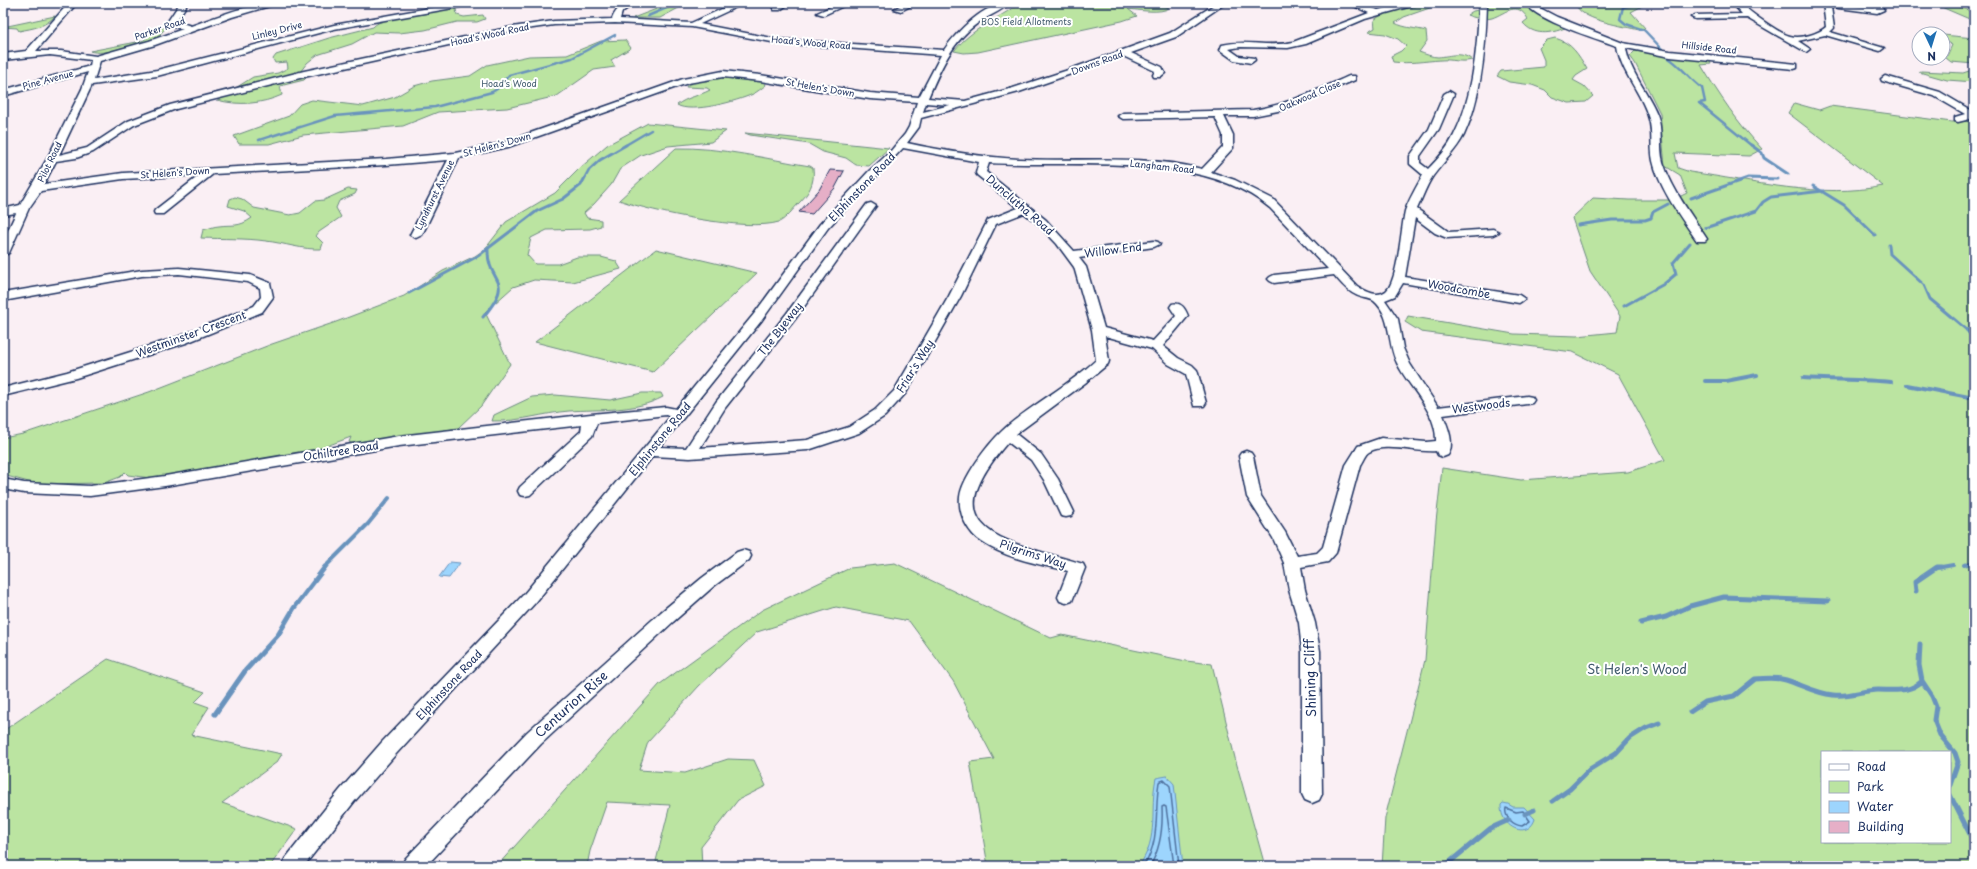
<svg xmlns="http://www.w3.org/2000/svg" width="1977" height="869" font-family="'Playpen Sans',sans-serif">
  <rect width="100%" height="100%" fill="#faeff4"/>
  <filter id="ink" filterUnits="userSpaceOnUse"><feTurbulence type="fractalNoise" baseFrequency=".025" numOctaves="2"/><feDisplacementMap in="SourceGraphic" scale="8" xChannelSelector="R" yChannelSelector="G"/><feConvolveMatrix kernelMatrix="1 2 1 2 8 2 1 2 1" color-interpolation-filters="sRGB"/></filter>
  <g filter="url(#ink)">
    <!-- green -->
    <path fill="#bbe4a1" stroke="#6b8a80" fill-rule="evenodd" d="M661 3H688L660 18H633L659 8Z
      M1020 3H1158L1169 8C1162 14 1137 10 1128 9L1137 16 1122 21 978 52 964 53 954 51C973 27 997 20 1020 3Z
      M1388 3H1444L1404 17 1395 23C1404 28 1416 28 1426 31L1427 41 1419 52C1425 54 1432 57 1438 57 1451 56 1461 51 1472 60 1461 63 1452 59 1441 60 1424 61 1410 64 1393 62L1391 56 1401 51 1406 46 1398 39 1385 34 1368 32 1375 28 1374 20 1383 14 1382 6Z
      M1483 3H1525L1539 14 1557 22 1565 28C1550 34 1534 36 1523 23L1528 19C1517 0 1506 13 1492 18 1484 20 1474 18 1467 15L1473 11 1488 8 1487 4Z
      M1604 3H1660L1646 4 1631 12 1645 28 1639 30C1624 26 1585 21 1577 7Z
      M1932 3H1947L1974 12V21Z
      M445 9H456L457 15 464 17 483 15 485 19 477 22H457L425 30 399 33 374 32 352 44 317 55 307 63 300 72 302 76 307 77 304 80 280 86 282 95C262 104 239 106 217 100L223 92 234 89 253 77 278 73 288 68 287 62 275 63 273 59 276 55 329 38 373 27C383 15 430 12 445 9Z
      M55 16C45 27 34 28 19 31L17 28 3 27Z
      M167 27C163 31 159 36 153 39 142 46 102 56 90 51L142 41 160 28Z
      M1943 35 1974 38V64L1951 62 1946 58 1952 45 1943 40Z
      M1555 38C1572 43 1578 54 1587 69L1576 76 1573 80 1584 86 1593 96 1586 102 1569 103 1552 97 1545 90 1532 85 1509 82 1497 76 1501 71 1544 67V60L1539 48 1547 40Z
      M625 40 631 48 611 60 615 67 594 70 557 96 507 108 438 112 403 126 303 135 269 144H239L234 136 289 116 300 104 312 100 363 106 395 97 414 86 432 81 470 76 487 65 529 56 567 55 601 41Z
      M1635 51 1709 60 1711 64 1701 65C1719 95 1738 123 1762 149L1749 156 1675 153 1678 168 1690 172C1751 181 1822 199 1883 186L1788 113 1794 103 1819 110 1830 106 1952 122 1974 121V866H1382L1385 818 1425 660 1436 522 1442 468 1521 480 1628 472 1665 460 1618 374 1573 352 1421 332 1405 322 1408 316 1514 334 1577 336 1617 332 1620 316 1590 271 1572 218 1593 198 1629 200H1673L1687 193 1680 175 1665 166 1660 113 1635 63 1630 56ZM1822 752H1950V842H1822Z
      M1972 70 1974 71V82L1947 80 1919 72 1921 71 1963 73Z
      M711 77 753 79 763 81 766 85C762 88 757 92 753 94 738 101 691 114 677 105 687 97 699 96 710 90L707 88 686 87 689 82Z
      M648 123 726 131 711 142 668 146 641 155 620 169 611 185 594 204 584 213 587 218 601 220V226L590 229 547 230 531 238 527 255 535 264H558L577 257H601L616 261 621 269 573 282 534 280 513 287 485 312 510 364 481 406 458 428 355 445 349 442 351 437 316 450 150 478 128 475 125 472 120 477 104 483 36 484 3 475V438L23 434 149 392 272 344 336 322 404 296 443 271 475 256 485 249 506 222 555 193 580 168 607 145Z
      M745 133 889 148 869 166 856 165 846 158 823 152 809 144 750 135Z
      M676 148C721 147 766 159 810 166L813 168C815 183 809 193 799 203 794 208 786 219 779 222 746 232 652 212 619 200Z
      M348 189 357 190 355 194 339 201 336 208 341 217 319 232 316 236 323 243 321 249C303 250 284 243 266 241 245 238 223 239 201 238L203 230C208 229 214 226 219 226 233 224 238 228 252 218L244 211 228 206 230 199 235 197 242 199 254 208 290 215 300 213 315 201 324 200Z
      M656 249 757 273 653 372 535 342Z
      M642 393H661L663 397C635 412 600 409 569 411 543 413 519 422 492 421L494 415 532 397 555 395 610 400Z
      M895 563 1051 638 1062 635 1186 661 1212 664 1235 758 1265 866H988L970 762 994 759 953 681 909 621 836 607 757 632 699 686 648 742 639 770 685 773 728 759 754 760 766 786 738 800 701 847 702 866H659L656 861 670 805 607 802 590 851 587 866H497L660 684 762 610 850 568Z
      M108 659 205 692 195 702 209 707 191 735 282 754 277 762 222 803 297 829 270 866H3V731Z"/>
    <!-- water -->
    <path fill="#9dd5fd" stroke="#6993bd" d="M450 562 460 563 449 578 439 577Z
      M1167 776 1174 784 1183 866H1139C1160 836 1149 811 1156 778Z
      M1503 803 1508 804 1513 807H1524L1535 819C1528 840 1500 828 1501 805Z"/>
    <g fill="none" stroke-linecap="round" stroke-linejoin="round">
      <!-- shore -->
      <path stroke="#4f719e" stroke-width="1.5" d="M1506 808 1516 812 1523 811 1530 821 1522 826C1513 825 1504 817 1506 808Z
        M1144 866C1161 838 1154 813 1159 782L1164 780 1170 786 1179 866
        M1150 866C1161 848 1163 828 1162 807L1164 806 1166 807 1174 866"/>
      <!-- stream-far3 -->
      <path stroke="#6993bd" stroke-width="2.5" d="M1641 3 1623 7 1620 19 1626 24 1644 30 1663 50
        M648 16 678 3
        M1667 57C1681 65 1689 79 1702 88L1705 102 1699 103 1752 146
        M259 140 335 116 435 107 492 92 497 89 509 75 572 58 615 35
        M624 146 651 130"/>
      <!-- stream-far2 -->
      <path stroke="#6993bd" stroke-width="3" d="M1751 145 1762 153 1764 158 1788 174
        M1813 186 1844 205 1875 235
        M1691 198 1748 178 1777 179
        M1578 225 1612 220H1645L1651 218 1653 212 1668 204
        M1705 228 1756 211 1763 202 1771 197 1823 191
        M1889 245 1890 254 1924 285 1930 299 1968 331
        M409 293 478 256 537 211 563 199 581 185 589 170 600 160 626 145
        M1624 306 1664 284 1676 274 1673 263 1690 243
        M483 317C517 277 487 285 488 249"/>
      <!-- stream-far1 -->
      <path stroke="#6993bd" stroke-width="4" d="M1967 330 1974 338
        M1803 378C1832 380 1862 379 1891 382
        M1705 381H1726L1757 375
        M1907 385 1969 397
        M1964 565 1974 562
        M324 568 368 524 389 498
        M1936 568 1953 565"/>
      <!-- stream -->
      <path stroke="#6993bd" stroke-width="5" d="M1916 591 1915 582 1937 567H1941
        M1641 623 1666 617 1690 606 1724 597 1828 601
        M1920 644 1919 665 1922 681 1932 696 1936 706 1934 720 1940 735 1955 753 1958 762 1950 785
        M1690 712 1705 702 1734 696 1755 679C1765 678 1776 677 1786 680 1802 685 1815 693 1833 695 1851 697 1862 690 1878 690 1894 690 1910 693 1922 681
        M215 714 245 671 278 635 294 608 325 567
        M1950 795 1974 842
        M1553 801 1570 789 1590 769 1616 753 1630 738 1646 728 1659 723
        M1525 814 1534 810
        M1445 866 1491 828 1509 820"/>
    </g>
    <!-- building -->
    <path fill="#e6afc7" stroke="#1b2f5e" d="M830 170 844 171 835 188 812 214 799 212 819 190Z"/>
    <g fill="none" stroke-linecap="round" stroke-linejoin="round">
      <!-- minor casing -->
      <g stroke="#1b2f5e" stroke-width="3">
        <path id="minor" d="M69 3H77L36 51H61L96 56 149 41 183 29 172 26 168 21 180 3H188L176 21 191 26C219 16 249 3 280 3L232 17 155 45 100 61 94 80 157 70 334 25 457 3H474L470 5 334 29 157 76 92 85 59 155 87 148 128 121 170 105 304 71 512 27 554 21 612 19C617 7 623 3 635 3L622 12 620 19 691 23 735 3H745L700 24 777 39 944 50C957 31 985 3 1009 3 1001 12 987 16 978 23 952 41 940 70 928 98L965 101 1013 88 1065 71 1170 33 1217 3H1226L1176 37 1131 53 1162 67 1165 73 1160 77H1154L1153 75 1155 71 1123 56 1019 92 921 118 919 127 907 143C944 151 981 157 1019 159 1080 162 1142 154 1202 169L1223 147V135L1215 117 1123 119 1118 116 1123 113 1253 110C1287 105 1317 90 1349 76H1355V80L1283 110 1253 116H1224L1233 135V148L1211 172 1235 180 1273 199 1357 286C1365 291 1377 298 1386 291 1398 281 1401 229 1405 211 1409 199 1417 186 1423 175L1410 164V156L1429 129 1444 94 1449 91 1454 94 1439 129 1420 156V163L1428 169C1438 159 1448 148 1454 135 1473 98 1478 44 1479 3H1487C1486 45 1482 97 1464 135 1456 151 1443 162 1433 176 1426 186 1422 199 1417 209L1449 232 1493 229 1499 232 1493 235 1447 238 1435 233 1415 218 1405 277 1519 295 1525 299 1519 303 1403 283 1395 296 1385 300 1398 319 1403 348 1410 364 1438 407 1527 396 1532 397 1534 400 1532 403 1527 404 1443 415C1448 427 1455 444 1448 455L1443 457 1438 455 1436 451C1417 453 1385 442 1369 452 1365 454 1363 461 1360 465L1336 553 1328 562 1301 567 1305 590 1315 623 1320 651 1322 794 1319 800 1312 803 1305 800 1302 794V651L1299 623 1289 590 1284 563 1273 538 1247 497 1239 456 1241 453 1246 451 1251 453 1253 456 1261 496 1285 532 1297 556 1317 553 1323 547 1346 465 1358 446 1381 438 1426 442 1436 441C1437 411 1409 388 1397 363 1387 344 1392 316 1374 301 1370 298 1361 298 1356 295 1347 291 1341 283 1334 275L1274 283 1270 281 1268 279 1270 277 1274 275 1328 269 1270 208C1202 150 1073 168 989 163L986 172 1046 220 1074 251 1154 241 1158 242 1160 244 1154 247 1079 258 1086 267 1104 328 1153 341 1176 316 1170 307 1172 304C1181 302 1185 308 1188 316L1163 346 1178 358 1192 365 1197 370 1206 403 1204 406H1194L1186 374 1168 364 1152 349 1105 336 1109 361 1108 364 1085 383 1016 434 1041 454 1058 479 1074 512 1071 516 1066 517 1061 516 1044 480 1031 460 1008 442C927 535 1010 541 1083 564L1085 568 1072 601 1066 603 1060 601 1058 597 1068 571C1039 564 1007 559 982 542 968 533 958 514 960 497 962 478 988 444 1002 431 1030 405 1067 387 1096 360L1092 330 1074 267 1057 244 1038 224 1024 213 996 224 961 296 906 393 885 416 859 433 808 450 690 458 653 456 536 602 396 754 354 802 304 866H282L285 859 340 790 382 742 524 594 670 417 666 415 597 423 592 436 530 495 525 496 520 495 518 491 520 487 581 431 582 425 399 446 165 486 90 496 24 493 3 489V479L24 483 90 486 165 476 399 436 591 414 666 407 676 409 754 314 820 224 869 171 889 153 905 134 909 127 917 102 870 99 760 81 723 77 688 83 508 147 459 158 422 235 416 238 410 235 448 160 386 165 213 174 163 214H155L154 212 155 210 200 175 123 179 41 191 29 208 9 253 3 256V241L16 213 3 215V209L20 205 47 159 82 89 88 72 3 96V90L90 66 91 60 50 55 3 60V54L26 51ZM615 23 692 27 777 43 941 55 919 97 870 93 760 75 723 71 683 79 502 143 455 153 386 159 123 173 44 184 56 161 76 158 93 152 134 125 176 109 304 77 512 31 554 25ZM926 103 950 105 923 112ZM903 148 979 162 976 173 977 175 1018 208 988 220 987 222 949 296 894 391 875 410 849 427 807 440 700 448 725 408 796 318 876 206 871 203 867 204 787 313 716 402 686 448 660 447 762 320 828 228Z
          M780 3H790L780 10H774V6Z
          M839 3H850L824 15 817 13Z
          M905 3H916L901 11 894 9Z
          M1347 3H1358L1378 10 1408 3H1422L1365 19 1306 44 1288 48 1240 47 1229 49 1239 56 1254 58 1255 60 1251 63 1234 60 1220 50 1222 45C1246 39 1269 48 1293 42L1369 13Z
          M1525 3H1533L1536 6 1557 17 1623 43 1670 51 1797 64V68L1794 69 1670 57 1626 48C1629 71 1648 92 1657 114 1663 129 1659 147 1663 162 1672 190 1691 214 1707 239L1705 241H1697C1682 219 1659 188 1653 161 1650 147 1653 132 1649 119 1642 93 1621 73 1617 46 1594 38 1538 21 1525 3Z
          M1732 3H1740C1750 12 1778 33 1790 36 1801 39 1818 34 1826 27L1823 3 1875 8 1872 3H1880L1884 10 1877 13 1831 7 1834 28 1830 32 1884 48 1880 51 1825 35 1798 41 1810 49 1806 52 1747 18 1695 19 1691 17 1695 15 1742 14Z
          M1885 76 1940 92 1974 112V118L1958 122 1955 121V117L1965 114 1934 96 1882 81 1881 79Z
          M179 268 250 275 270 283 273 297 262 312 186 343 76 378 3 396V388L67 372 178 337 254 306 261 297 260 288 248 282 179 274 142 276 3 301V293L142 270Z
          M743 550 749 552 751 556 749 560 714 586 673 622 541 744 426 866H402L405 859 527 732 661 612 702 578 737 552Z"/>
      </g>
      <!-- minor -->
      <use href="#minor" fill="#fff" fill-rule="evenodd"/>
    </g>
  </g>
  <g text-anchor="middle" stroke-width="4" stroke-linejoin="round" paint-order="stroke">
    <!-- far-park labels -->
    <g font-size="9" fill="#435c6f" stroke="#fff">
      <text x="1026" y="25">BOS Field Allotments</text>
      <text x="509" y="87">Hoad's Wood</text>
    </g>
    <!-- far-street labels -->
    <g font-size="9" fill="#1b2f5e" stroke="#fff">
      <text transform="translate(160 29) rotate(-19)" y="3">Parker Road</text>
      <text transform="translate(277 31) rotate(-14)" y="3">Linley Drive</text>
      <text transform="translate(490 35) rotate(-12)" y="3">Hoad's Wood Road</text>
      <text transform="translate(811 43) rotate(5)" y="3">Hoad's Wood Road</text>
      <text transform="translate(1709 48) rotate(6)" y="3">Hillside Road</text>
      <text transform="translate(1097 63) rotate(-20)" y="3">Downs Road</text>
      <text transform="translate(48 80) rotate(-15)" y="3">Pine Avenue</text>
      <text transform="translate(820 88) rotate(10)" y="3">St Helen's Down</text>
      <text transform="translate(1310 96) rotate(-23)" y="3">Oakwood Close</text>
      <text transform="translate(497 145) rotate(-15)" y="3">St Helen's Down</text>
      <text transform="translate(50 162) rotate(-64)" y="3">Pilot Road</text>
      <text transform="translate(1162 167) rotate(6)" y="3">Langham Road</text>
      <text transform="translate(175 173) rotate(-4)" y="3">St Helen's Down</text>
      <text transform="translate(435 195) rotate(-64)" y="3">Lyndhurst Avenue</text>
    </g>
    <!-- street labels -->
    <g font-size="11" fill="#1b2f5e" stroke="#fff">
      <text transform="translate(862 187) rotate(-46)" y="4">Elphinstone Road</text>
      <text transform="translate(1020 205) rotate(41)" y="4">Dunclutha Road</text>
      <text transform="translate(1113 250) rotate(-7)" y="4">Willow End</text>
      <text transform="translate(1459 289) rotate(10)" y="4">Woodcombe</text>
      <text transform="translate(780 329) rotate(-52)" y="4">The Byeway</text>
      <text transform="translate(191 334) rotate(-20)" y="4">Westminster Crescent</text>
      <text transform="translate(915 366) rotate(-58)" y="4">Friar's Way</text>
      <text transform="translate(1481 406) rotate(-7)" y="4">Westwoods</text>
      <text transform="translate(660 439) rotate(-51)" y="4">Elphinstone Road</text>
      <text transform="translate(341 451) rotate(-9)" y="4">Ochiltree Road</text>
      <text transform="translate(1033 554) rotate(18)" y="4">Pilgrims Way</text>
      <text transform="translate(449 685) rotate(-47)" y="4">Elphinstone Road</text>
    </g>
    <!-- near-park labels -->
    <g font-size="13" fill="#435c6f" stroke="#fff">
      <text x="1637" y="674">St Helen's Wood</text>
    </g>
    <!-- near-street labels -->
    <g font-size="13" fill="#1b2f5e" stroke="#fff">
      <text transform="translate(1310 678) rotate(-92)" y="5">Shining Cliff</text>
      <text transform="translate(571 704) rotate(-42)" y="5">Centurion Rise</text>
    </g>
  </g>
  <!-- margin -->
  <rect width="1977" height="869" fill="none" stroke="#fff" stroke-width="16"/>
  <rect x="8" y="8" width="1961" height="853" fill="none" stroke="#1b2f5e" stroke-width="1.5" filter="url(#ink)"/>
  <!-- legend -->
  <rect x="1821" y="751" width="130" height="92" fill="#ffffff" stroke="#a4acbf"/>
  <rect x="1829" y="764" width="20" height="6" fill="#ffffff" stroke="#a4acbf"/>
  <text x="1857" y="771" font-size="12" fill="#1b2f5e">Road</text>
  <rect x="1829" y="781" width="20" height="12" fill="#bbe4a1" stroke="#a4acbf"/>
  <text x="1857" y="791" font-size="12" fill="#1b2f5e">Park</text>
  <rect x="1829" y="801" width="20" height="12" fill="#9dd5fd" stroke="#a4acbf"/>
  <text x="1857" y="811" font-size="12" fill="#1b2f5e">Water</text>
  <rect x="1829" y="821" width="20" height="12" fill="#e6afc7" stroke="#a4acbf"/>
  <text x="1857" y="831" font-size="12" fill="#1b2f5e">Building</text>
  <!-- north arrow -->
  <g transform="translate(1931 46) rotate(176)"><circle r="19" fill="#ffffff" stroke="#a4acbf"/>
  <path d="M0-3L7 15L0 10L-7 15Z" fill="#1f6fb2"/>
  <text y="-6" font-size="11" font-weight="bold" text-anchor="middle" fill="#1b2f5e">N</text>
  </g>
</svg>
